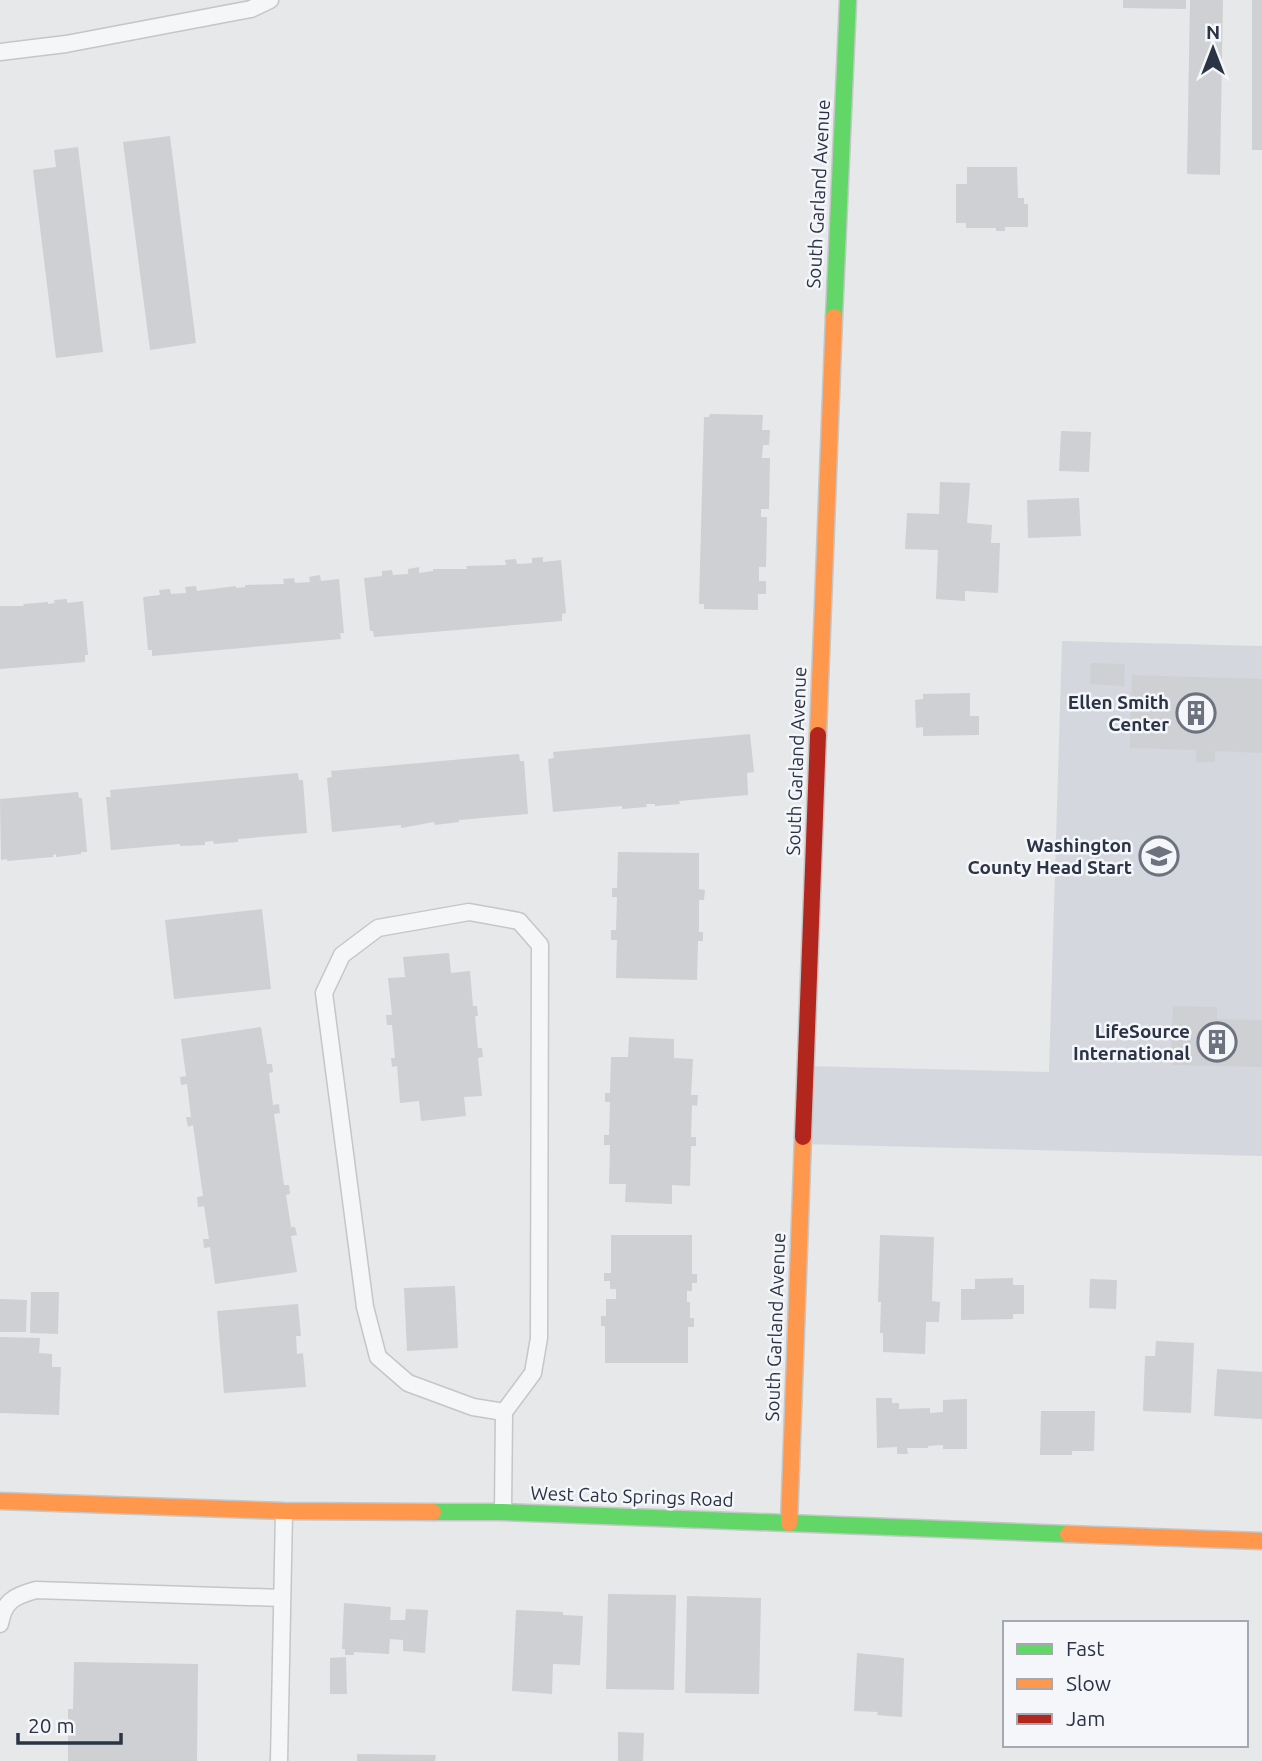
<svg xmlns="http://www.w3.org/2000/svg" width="1262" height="1761" font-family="Ubuntu,sans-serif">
  <rect width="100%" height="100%" fill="#e6e8ea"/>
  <!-- built -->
  <path fill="#d4d7dd" d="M1062 641 1262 646V1156L803 1144 806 1066 1049 1072Z"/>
  <!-- building -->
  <path fill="#ced0d3" d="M1123 0H1186V9L1123 8Z
    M1190 0H1223L1220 175 1187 174Z
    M1252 0H1262V150H1252Z
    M170 136 196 343 150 350 123 142Z
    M78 147 103 352 56 358 33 170 56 167 54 150Z
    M967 167H1017L1018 198H1024V204H1028V227H1005V231H996V228H966V223H956V184H967Z
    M710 414 763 415 762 430H770L769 445H763L762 458H770L769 509H761V517H767L766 567H759V581H766V594H758V610L704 609V604H699L704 417H709Z
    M1061 431 1091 432 1089 472 1059 471Z
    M940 482 970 483 967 523 992 525 991 543H1000L998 593 965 591V601L936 599 938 550 905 549 907 513 939 514Z
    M1079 498 1081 536 1028 538 1027 500Z
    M543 557V562L561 560 566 613 562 614V621L374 637 373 631H370L364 578 382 576V571L392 570 393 575 408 574V569L419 567V573L433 571V569H467L466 566 506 565 505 560 516 559 517 564 532 563V558Z
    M320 575 321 581 339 579 344 633H340L341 639 152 656V650H148L143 597 160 595 159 590 170 589 171 594 186 593 185 587 196 586 197 591 236 586V588L245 587V585L284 584 283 579 294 578 295 583 310 582 309 577Z
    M67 599V603L83 601 88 655H85V662L0 669V606H24L23 604 48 602V604L55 603 54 600Z
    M1091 663 1125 664 1124 686 1090 684Z
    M1132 675 1262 679V753L1215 751V762H1196V750L1130 748Z
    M970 693V716H979V735L923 736V727L916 728 915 700 923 699V694Z
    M750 734 754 772 747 773 748 795 679 801 680 804 655 806V804H646L647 807 622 809V806L553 812 548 759 554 758 553 752Z
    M519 754 520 761H524L528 814 459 820V822L435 825 434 822 401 828V825L332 832 327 778 332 777 331 771Z
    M298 773 299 780H303L307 833 238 839V842L214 844 213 841 205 842V845L180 846V844L111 850 106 797H111L110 790Z
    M78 792 79 798H82L87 852H81V854L56 857V854L53 855V857L7 861V859L1 860 0 799Z
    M618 852 699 853V889L705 890 704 900H699V932H703V941H698L697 980 616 978 617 940H611V930H616L617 897H612V888H617Z
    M262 909 271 989 174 999 165 920Z
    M449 953 451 973 470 971 473 1006H477L478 1016H475L478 1048H482L483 1057 478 1058 482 1096 464 1097 466 1116 421 1121 419 1101 400 1103 397 1066 392 1067 391 1058H395L392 1025H387L386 1015H392L388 978 405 977 403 957Z
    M1173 1006 1217 1007V1019L1262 1020V1067L1171 1065Z
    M261 1027 267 1064H272L273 1072 269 1073 273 1105 279 1104 280 1113 274 1114 284 1185H289L290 1194 286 1195 291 1227H295L297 1235 291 1236 297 1272 215 1284 210 1247 204 1248 203 1239H209L204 1206 198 1207 197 1197 203 1196 193 1125 188 1127 186 1117H191L187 1084 181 1085 180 1077 186 1076 181 1039Z
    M629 1037 674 1039V1058L693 1059 691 1095H698L697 1106 692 1105 691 1137H696V1146H691L690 1186 672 1185V1204L625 1202 626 1184H609L610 1145H604V1135H609L610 1102H605V1093H610L611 1057H628Z
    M611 1235H692V1274H697V1283H692V1291H687V1302H690V1318H694V1327H688V1363H605V1326H601V1316H606V1299H616V1289H610V1281H604V1273H611Z
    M880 1235 934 1237 932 1301 940 1302 939 1322H926L925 1354 883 1352V1333H880L881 1302H878Z
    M1013 1278V1285H1024V1314H1013V1319L961 1320V1289H975V1279Z
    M1090 1279 1117 1280 1116 1309 1089 1308Z
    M455 1286 458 1348 407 1351 404 1288Z
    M31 1292H59L58 1334 30 1333Z
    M0 1299 27 1300 26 1332H0Z
    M298 1304 301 1336H296L297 1354 303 1353 306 1387 224 1393 217 1311Z
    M0 1337 40 1338 39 1353 52 1354V1367H61L59 1415 0 1413Z
    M1156 1341 1194 1343 1191 1413 1143 1411 1145 1356H1155Z
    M1217 1369 1262 1372V1419L1214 1416Z
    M876 1398H892V1403H899V1409L930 1408V1413L943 1412V1400L967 1399V1449H943V1445L928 1446V1448H907L908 1454H897V1447L877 1448Z
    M1041 1411H1095L1094 1451H1072V1455H1040Z
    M608 1594 676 1595 674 1690 606 1689Z
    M687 1596 761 1598 759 1694 685 1693Z
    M344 1603 391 1607 390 1620H405L406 1609 428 1610 425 1653 403 1651V1640L390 1639 389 1654 354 1652V1655H345V1649H342Z
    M516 1610 563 1612V1615L583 1616 580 1665 553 1664 552 1694 512 1691Z
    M857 1653 904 1658 902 1717 877 1715 878 1712 854 1711Z
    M346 1657 347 1694H330V1658Z
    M74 1662 198 1664 197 1761H68V1709H73Z
    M618 1732 644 1733 643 1761H618Z
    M357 1754 436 1755 435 1761H357Z"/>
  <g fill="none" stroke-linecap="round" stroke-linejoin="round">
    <!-- lane casing -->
    <g stroke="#c4c6c8" stroke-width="19">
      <path id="lane" d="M0 52 66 44 251 9 270 0
        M503 1512 504 1412 533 1373 539 1338 540 945 519 921 469 912 378 928 342 955 324 993 365 1307 378 1357 408 1383 473 1407 504 1412
        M0 1624C4 1601 14 1596 36 1590L282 1598
        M279 1761 284 1512"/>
    </g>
    <!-- fast casing -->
    <g stroke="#c4c6c8" stroke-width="19">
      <path id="fast" d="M834 317 848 0
        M433 1512H503L1068 1534"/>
    </g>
    <!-- slow casing -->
    <g stroke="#c4c6c8" stroke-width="19">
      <path id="slow" d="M818 735 834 317
        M0 1501 284 1511 433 1512
        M789 1523 803 1137
        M1068 1534 1262 1541"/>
    </g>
    <!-- jam casing -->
    <g stroke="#c4c6c8" stroke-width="19">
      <path id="jam" d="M803 1137 818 735"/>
    </g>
    <!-- lane -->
    <use href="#lane" stroke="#f5f6f7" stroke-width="16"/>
    <!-- fast -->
    <use href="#fast" stroke="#63d668" stroke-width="16"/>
    <!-- slow -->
    <use href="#slow" stroke="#ff974d" stroke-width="16"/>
    <!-- jam -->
    <use href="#jam" stroke="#b3261e" stroke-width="16"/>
  </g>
  <!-- icons -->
  <defs>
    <g id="building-ring" transform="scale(2.0125)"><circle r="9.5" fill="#f4f6f9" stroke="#6c737f" stroke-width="1.5"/><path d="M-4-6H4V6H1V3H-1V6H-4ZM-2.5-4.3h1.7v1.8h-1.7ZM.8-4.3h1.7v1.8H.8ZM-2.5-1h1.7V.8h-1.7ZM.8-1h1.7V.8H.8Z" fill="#6c737f"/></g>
    <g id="school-ring" transform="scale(2.0125)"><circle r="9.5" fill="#f4f6f9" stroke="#6c737f" stroke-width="1.5"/><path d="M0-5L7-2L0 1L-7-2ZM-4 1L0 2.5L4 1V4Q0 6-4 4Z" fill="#6c737f"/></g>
  </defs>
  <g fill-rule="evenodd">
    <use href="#building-ring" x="1196" y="713"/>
    <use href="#school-ring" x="1159" y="856"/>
    <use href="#building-ring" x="1217" y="1042"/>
  </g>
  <g text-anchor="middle" stroke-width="5" stroke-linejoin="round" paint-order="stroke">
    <!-- street labels -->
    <g font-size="19" fill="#2b3445" stroke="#f4f6f9">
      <text transform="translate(818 194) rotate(-87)" y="7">South Garland Avenue</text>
      <text transform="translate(796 761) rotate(-88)" y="7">South Garland Avenue</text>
      <text transform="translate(775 1327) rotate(-88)" y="7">South Garland Avenue</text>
      <text transform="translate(632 1496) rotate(2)" y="7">West Cato Springs Road</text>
    </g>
    <!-- poi labels -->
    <g font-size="19" font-weight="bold" fill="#2b3445" stroke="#f4f6f9" text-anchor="end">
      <text x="1169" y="709">Ellen Smith<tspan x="1169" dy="22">Center</tspan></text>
      <text x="1132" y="852">Washington<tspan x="1132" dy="22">County Head Start</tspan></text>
      <text x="1190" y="1038">LifeSource<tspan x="1190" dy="22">International</tspan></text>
    </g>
  </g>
  <!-- legend -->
  <rect x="1003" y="1621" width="245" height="126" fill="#f4f6f9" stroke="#a4a8b1" stroke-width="2"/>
  <rect x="1017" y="1644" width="35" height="10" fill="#63d668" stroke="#a4a8b1" stroke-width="2"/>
  <text x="1066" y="1656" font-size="21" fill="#2b3445">Fast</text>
  <rect x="1017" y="1679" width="35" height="10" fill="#ff974d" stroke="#a4a8b1" stroke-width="2"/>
  <text x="1066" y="1691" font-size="21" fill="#2b3445">Slow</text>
  <rect x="1017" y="1714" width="35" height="10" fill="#b3261e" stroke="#a4a8b1" stroke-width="2"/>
  <text x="1066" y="1726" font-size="21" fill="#2b3445">Jam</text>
  <!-- north arrow -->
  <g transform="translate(1213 49)" stroke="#f4f6f9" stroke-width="5" paint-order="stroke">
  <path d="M0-5L12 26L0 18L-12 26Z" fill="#2b3445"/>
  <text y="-10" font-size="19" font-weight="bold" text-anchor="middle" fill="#2b3445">N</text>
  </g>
  <!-- scale -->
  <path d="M18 1733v10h103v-10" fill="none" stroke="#2b3445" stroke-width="3.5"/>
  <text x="28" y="1733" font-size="21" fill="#2b3445" stroke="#f4f6f9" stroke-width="5" paint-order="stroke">20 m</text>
</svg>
